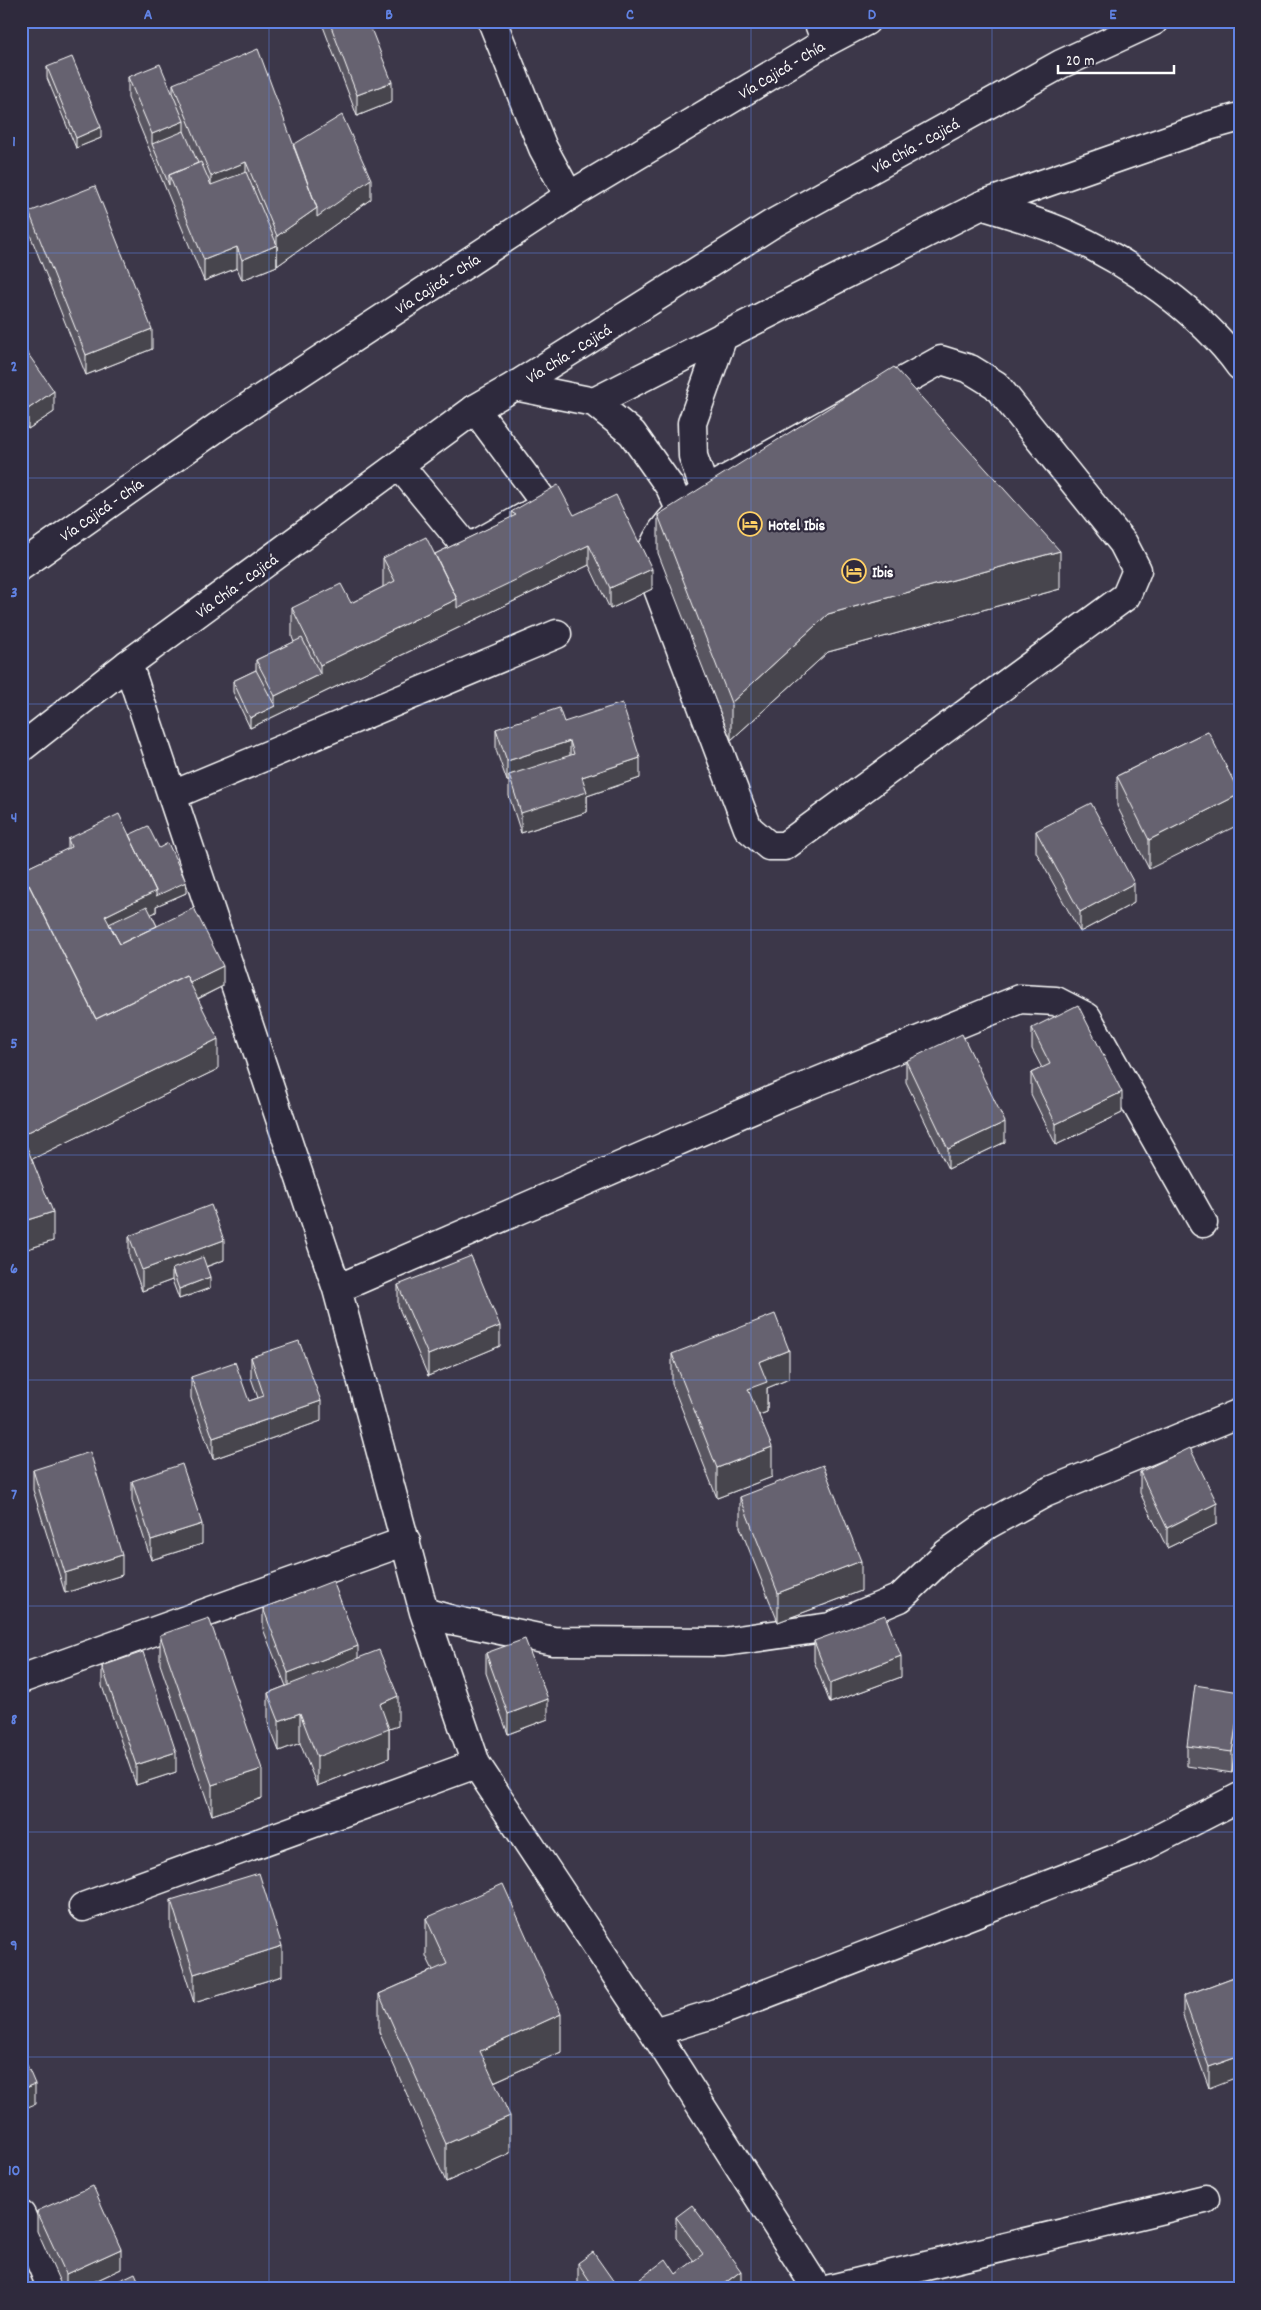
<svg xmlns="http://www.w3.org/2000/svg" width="1261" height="2310" font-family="Dekko,sans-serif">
  <rect width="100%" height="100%" fill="#3c3749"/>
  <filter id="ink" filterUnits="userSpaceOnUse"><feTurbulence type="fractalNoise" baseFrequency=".02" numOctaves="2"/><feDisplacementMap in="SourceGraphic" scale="10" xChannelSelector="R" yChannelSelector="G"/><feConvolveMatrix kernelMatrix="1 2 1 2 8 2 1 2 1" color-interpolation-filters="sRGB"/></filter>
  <g filter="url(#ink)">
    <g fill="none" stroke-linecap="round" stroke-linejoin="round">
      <!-- minor casing -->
      <g stroke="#fff" stroke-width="31">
        <path id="minor" d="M492 21 543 148 569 196
          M818 21 826 42
          M982 205 1208 126 1240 117
          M941 360 970 369 996 385 1123 543 1137 570 1126 596 785 846H769L748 828 648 562C657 529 678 511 705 491Z
          M515 386 594 402 982 205C1011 215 1042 222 1069 235 1128 261 1202 313 1240 366
          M594 402 632 433 670 487 680 509
          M399 465 463 543 475 545 539 509 541 498 475 409
          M705 491 693 456 692 423 723 336
          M128 664 337 1289 424 1612 476 1764 654 2032 817 2289
          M173 795 557 634
          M337 1289 777 1098 1020 999 1056 1001 1087 1017 1203 1223
          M424 1612 452 1620 553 1641 724 1642 830 1627 900 1598 946 1554 987 1525 1045 1493 1240 1413
          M21 1679 406 1541
          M83 1907 476 1764
          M654 2032 716 2013 1133 1852 1240 1797
          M21 2215 52 2289
          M830 2289 1205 2199"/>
      </g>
      <!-- highway casing -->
      <g stroke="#fff" stroke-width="31">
        <path id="highway" d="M21 566 219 426 569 196 826 42 866 21
          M21 748 128 664 475 409 515 386 772 224 1061 64 1154 21"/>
      </g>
      <!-- minor -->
      <use href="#minor" stroke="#2f2a3d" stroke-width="28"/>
      <!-- highway -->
      <use href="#highway" stroke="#2f2a3d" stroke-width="28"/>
    </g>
    <!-- wall -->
    <path fill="#585460" stroke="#fff" d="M321 21H368L392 102 357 116Z
      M47 67 101 138 76 148 47 78Z
      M128 77 173 94V84L293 145 371 199 277 266 242 280 237 268 204 281 128 98Z
      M29 212 152 349 86 375 29 232Z
      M21 344 54 412 28 429 21 420Z
      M511 512 574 515 652 589 610 609 589 565 250 728 233 692V681L256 670V660L294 642 292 637V608L351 603 383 587V558L435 554 511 518Z
      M658 515 1060 589 828 652 731 740 658 553Z
      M564 722 640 778 587 796V812L521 833 509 796V781H507L496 750V729Z
      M1208 731 1149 869 1117 806V776Z
      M1036 831 1134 903 1080 932 1036 852Z
      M129 835 159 848 186 893 156 906V912L151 914 157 926 223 986 198 999 218 1069 32 1159 53 1241 21 1251V871L68 849V839Z
      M1032 1028 1122 1113 1056 1145 1031 1094V1073L1042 1068 1032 1049Z
      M906 1061 1005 1142 948 1169 906 1082Z
      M129 1236 224 1260 206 1267 210 1288 179 1299 172 1280 142 1291 129 1256Z
      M398 1285 500 1346 428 1376 398 1306Z
      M672 1354 789 1379 767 1388V1412L759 1415 772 1477 717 1498 672 1384Z
      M251 1357 321 1421 213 1459 191 1398V1377L249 1401 258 1398 251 1378Z
      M33 1470 122 1575 65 1593 33 1490Z
      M1140 1472 1217 1524 1167 1548 1140 1493Z
      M132 1481 202 1544 151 1560 132 1501Z
      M740 1497 861 1591 778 1622 740 1527Z
      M263 1608 358 1658 398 1726 389 1729V1758L317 1786 300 1743 279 1751 268 1723V1693L286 1686 263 1629Z
      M160 1635 262 1798 212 1815 160 1664Z
      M814 1641 901 1677 830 1703 814 1661Z
      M486 1653 548 1719 508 1734 486 1673Z
      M102 1666 176 1772 136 1785 102 1686Z
      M1240 1692V1720L1232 1773 1187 1766V1746Z
      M171 1900 282 1976 194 2003 171 1930Z
      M426 1918 561 2052 494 2082 510 2153 446 2182 379 2032V1994L433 1970 426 1956Z
      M1234 1977 1209 2088 1183 2016V1996Z
      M37 2211 121 2269 78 2289H63L37 2231Z
      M676 2217 741 2289H640V2279L676 2274 694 2261 676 2238Z
      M578 2263 619 2289H581L578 2283Z"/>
    <!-- shaded-wall -->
    <path fill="#47454e" stroke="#fff" d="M392 82V102L357 116V95Z
      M184 121V141L152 144V134Z
      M101 127V138L76 148V138Z
      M246 162V192L211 206V176Z
      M371 179V199L277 266V236L317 208Z
      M277 245V266L242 280V260Z
      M237 247V268L204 281V260Z
      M152 329V349L86 375V355Z
      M54 391V412L28 429V409Z
      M589 545V565L250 728V718L275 706V696L320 674V665L457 599Z
      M1060 551V589L828 652 731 740V703L828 614Z
      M652 569V589L610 609V588Z
      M570 741V761L509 775V781H507V761Z
      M640 758V778L587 796V812L521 833V813L582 777Z
      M1240 794V824L1149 869V840Z
      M186 882V893L156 906V912L110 934 105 916 156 891Z
      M1134 883V903L1080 932V912Z
      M223 966V986L96 1049V1028Z
      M218 1039V1069L22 1164V1135Z
      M1122 1092V1113L1056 1145V1124Z
      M1005 1122V1142L948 1169V1149Z
      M53 1212V1241L21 1251V1222Z
      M224 1240V1260L175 1278 172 1269V1280L142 1291V1270Z
      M210 1277V1288L179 1299V1289Z
      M500 1326V1346L428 1376V1355Z
      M789 1350V1379L767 1388V1412L748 1419V1389L759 1362Z
      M321 1401V1421L213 1459V1438Z
      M772 1447V1477L717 1498V1468Z
      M1217 1503V1524L1167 1548V1528Z
      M202 1524V1544L151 1560V1540Z
      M122 1555V1575L65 1593V1573Z
      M861 1561V1591L778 1622V1593Z
      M358 1646V1666L288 1693V1673Z
      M901 1656V1677L830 1703V1683Z
      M398 1696V1726L389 1729V1758L317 1786V1757L380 1704Z
      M548 1699V1719L508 1734V1714Z
      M1240 1700V1720L1232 1773V1752Z
      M300 1713V1743L279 1751V1721Z
      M176 1752V1772L136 1785V1765Z
      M262 1769V1798L212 1815V1785Z
      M282 1946V1976L194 2003V1974Z
      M561 2014V2052L480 2088V2051Z
      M1240 2056V2076L1209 2088V2067Z
      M35 2084V2104L21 2110V2090Z
      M510 2116V2153L446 2182V2144Z
      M121 2249V2269L78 2289H66V2274Z
      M741 2271V2289H717Z"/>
    <!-- building -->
    <path fill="#666270" stroke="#fff" d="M329 21H368L392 82 357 95Z
      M258 49 317 208 277 236 246 162 211 176 173 84Z
      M72 57 101 127 76 138 47 67Z
      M160 64 184 121 152 134 128 77Z
      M342 115 371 179 317 217V208L293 145Z
      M184 131 198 163 169 175V185L152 144Z
      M201 162 211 185 246 172 277 245 242 260 237 247 204 260 169 175Z
      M95 186 152 329 86 355 29 212Z
      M21 344 54 391 28 409 21 399Z
      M894 367 1060 551 828 614 731 703 658 515Z
      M558 485 574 515 616 495 652 569 610 588 589 545 457 608V599L435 554 516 515 511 512Z
      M426 537 457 599 320 665 292 608 341 584 351 603 395 581 383 558Z
      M302 638 320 674 275 696 256 660Z
      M256 670 275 706 250 718 233 681Z
      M622 703 640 758 582 777 587 792 521 813 509 775 574 754 570 741 507 761 496 729 559 708 564 722Z
      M1208 731 1240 794 1149 840 1117 776Z
      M1091 803 1134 883 1080 912 1036 831Z
      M119 814 156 891 105 916 120 944 194 908 223 966 190 982 186 975 96 1019 29 885 25 886 21 878V871L71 847 68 839Z
      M148 826 159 848 168 843 186 882 156 896V891L129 835Z
      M29 885 96 1019 186 975 218 1039 22 1135 53 1212 21 1222V888Z
      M147 906 157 926 120 944 109 924Z
      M1078 1005 1122 1092 1056 1124 1031 1073 1050 1064 1032 1028Z
      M962 1034 1005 1122 948 1149 906 1061Z
      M211 1205 224 1240 142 1270 129 1236Z
      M471 1256 500 1326 428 1355 398 1285Z
      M203 1257 210 1277 179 1289 172 1269Z
      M775 1314 789 1350 759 1362 767 1382 748 1389 772 1447 717 1468 672 1354Z
      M299 1341 321 1401 213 1438 191 1377 235 1362 249 1401 264 1396 251 1357Z
      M1190 1448 1217 1503 1167 1528 1140 1472Z
      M90 1452 122 1555 65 1573 33 1470Z
      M182 1464 202 1524 151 1540 132 1481Z
      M823 1465 861 1561 778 1593 740 1497Z
      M333 1581 358 1646 288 1673 263 1608Z
      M885 1615 901 1656 830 1683 814 1641Z
      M209 1618 262 1769 212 1785 160 1635Z
      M525 1639 548 1699 508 1714 486 1653Z
      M379 1650 398 1696 380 1704 389 1729 317 1757 300 1713 279 1721 268 1693Z
      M143 1652 176 1752 136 1765 102 1666Z
      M1195 1685 1240 1692V1700L1232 1752 1187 1746Z
      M259 1873 282 1946 194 1974 171 1900Z
      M503 1884 561 2014 480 2051 510 2116 446 2144 379 1994 447 1964 426 1918Z
      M1234 1977 1240 1992V2056L1209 2067 1183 1996Z
      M21 2051 35 2084 21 2090Z
      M93 2186 121 2249 66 2274 37 2211Z
      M692 2205 741 2271 717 2289H647L640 2279 666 2259 676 2274 703 2254 676 2217Z
      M593 2252 619 2289H595L578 2263Z
      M135 2273 142 2289H101Z"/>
  </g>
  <!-- grid -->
  <path fill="none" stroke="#6183e4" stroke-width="1" stroke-opacity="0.55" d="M269 21V2289M510 21V2289M751 21V2289M992 21V2289M21 253H1240M21 478H1240M21 704H1240M21 930H1240M21 1155H1240M21 1380H1240M21 1606H1240M21 1832H1240M21 2057H1240"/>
  <!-- icons -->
  <defs>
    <g id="hotel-ring" transform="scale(1.25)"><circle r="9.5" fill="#2f2a3d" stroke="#ffd166" stroke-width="1.5"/><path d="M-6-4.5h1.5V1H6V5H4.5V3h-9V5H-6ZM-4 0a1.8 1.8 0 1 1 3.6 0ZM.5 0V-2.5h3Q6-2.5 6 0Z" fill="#ffd166"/></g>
  </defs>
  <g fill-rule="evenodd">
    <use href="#hotel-ring" x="750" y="524"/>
    <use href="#hotel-ring" x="854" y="571"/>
  </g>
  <g text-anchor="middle" stroke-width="4.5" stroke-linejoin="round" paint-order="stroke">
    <!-- street labels -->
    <g font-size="16" fill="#fff" stroke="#2f2a3d">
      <text transform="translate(781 69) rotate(-31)" y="6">Vía Cajicá - Chía</text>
      <text transform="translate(915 145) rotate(-29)" y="6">Vía Chía - Cajicá</text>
      <text transform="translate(437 283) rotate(-33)" y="6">Vía Cajicá - Chía</text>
      <text transform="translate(568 353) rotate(-32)" y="6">Vía Chía - Cajicá</text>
      <text transform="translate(101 509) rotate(-35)" y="6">Vía Cajicá - Chía</text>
      <text transform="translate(236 585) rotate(-36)" y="6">Vía Chía - Cajicá</text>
    </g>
    <!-- poi labels -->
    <g font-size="16" font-weight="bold" fill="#fff" stroke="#2f2a3d" text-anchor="start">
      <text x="768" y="530">Hotel Ibis</text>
      <text x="872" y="577">Ibis</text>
    </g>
  </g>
  <!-- margin -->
  <rect width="1261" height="2310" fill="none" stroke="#2f2a3d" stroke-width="55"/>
  <!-- scale -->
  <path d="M1058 65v8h116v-8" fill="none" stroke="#ffffff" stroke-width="2.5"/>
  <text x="1066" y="65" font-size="15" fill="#ffffff" stroke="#2f2a3d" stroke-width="4" paint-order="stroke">20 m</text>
  <rect x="28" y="28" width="1206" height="2254" fill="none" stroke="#6183e4" stroke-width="2"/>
  <g font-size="16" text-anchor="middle" font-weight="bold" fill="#6183e4">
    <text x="148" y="19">A</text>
    <text x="389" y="19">B</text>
    <text x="630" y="19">C</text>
    <text x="872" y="19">D</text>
    <text x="1113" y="19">E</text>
    <text x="14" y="146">1</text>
    <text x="14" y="371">2</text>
    <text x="14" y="597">3</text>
    <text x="14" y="822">4</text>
    <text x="14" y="1048">5</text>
    <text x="14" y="1273">6</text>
    <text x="14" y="1499">7</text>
    <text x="14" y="1724">8</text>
    <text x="14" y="1950">9</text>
    <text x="14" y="2175">10</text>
  </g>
</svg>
